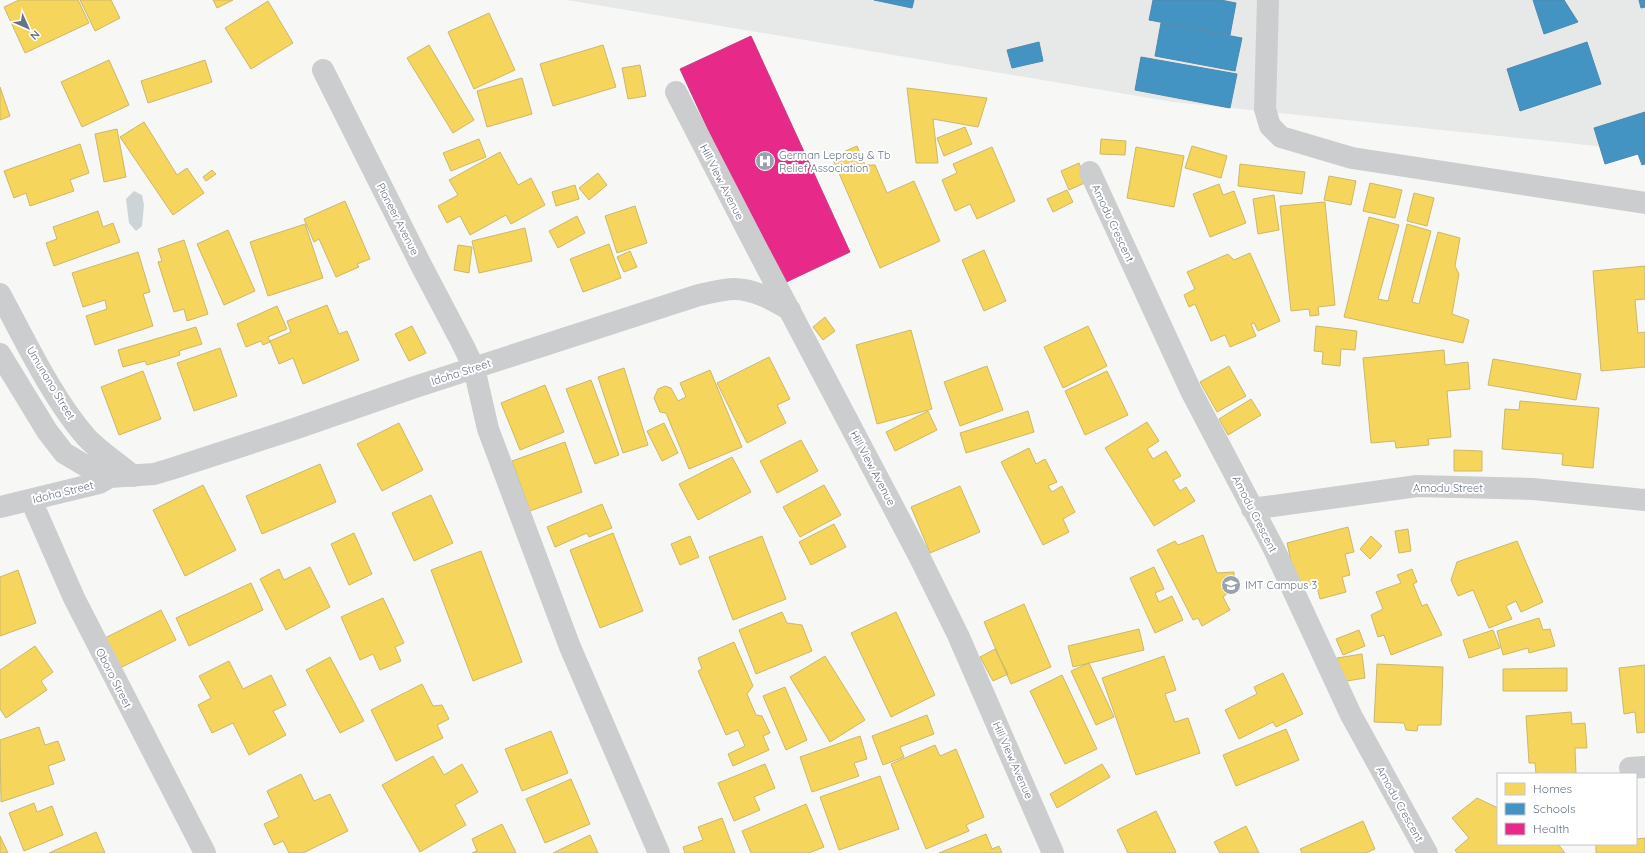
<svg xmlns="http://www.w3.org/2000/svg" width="1645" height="853" font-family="Quicksand,sans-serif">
  <rect width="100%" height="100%" fill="#f7f7f6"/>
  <!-- built -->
  <path fill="#e7e8e8" d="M567 0H1645V151L1173 102Z"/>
  <!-- water -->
  <path fill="#cdd4d7" d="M134 191 142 195 144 205 142 226 136 231 129 223 126 199Z"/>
  <!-- homes -->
  <path fill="#f6d55c" stroke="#cbb868" d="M19 0H78L89 23 25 53 4 7Z
    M80 0H111L120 18 95 31Z
    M213 0H233L217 8Z
    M268 1 293 43 251 69 225 28Z
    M489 13 515 70 474 89 448 32Z
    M429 45 474 120 453 133 407 58Z
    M603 45 616 87 553 106 540 64Z
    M109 60 129 105 82 127 61 82Z
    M205 60 212 82 148 103 141 81Z
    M640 65 646 96 628 99 622 68Z
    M522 78 532 114 487 127 477 91Z
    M0 87 10 116 0 120Z
    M907 88 987 98 978 127 933 119 938 163H916Z
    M144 122 177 175 187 168 204 193 173 215 120 137Z
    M965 127 972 144 944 156 937 138Z
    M117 129 126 177 104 182 95 134Z
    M479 139 486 157 451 171 443 153Z
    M1101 139 1126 141 1125 155 1100 154Z
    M80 144 89 173 70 180 74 191 30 206 26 193 14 198 4 171Z
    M857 146 865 165H875L887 193 914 181 940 241 880 268 832 157Z
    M1192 146 1227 156 1221 178 1185 168Z
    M992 147 1015 201 977 219 970 204 955 211 942 180 957 173 953 164Z
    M1136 147 1184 156 1174 207 1127 198Z
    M500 152 518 185 531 178 545 205 511 224 506 215 470 235 460 216 447 223 438 206 458 195 449 180Z
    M1079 163 1087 182 1069 190 1061 171Z
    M1240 164 1305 172 1302 194 1238 186Z
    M212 170 216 174 206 181 203 177Z
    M598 173 607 185 589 200 579 188Z
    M1329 176 1356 181 1351 205 1324 200Z
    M1370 183 1402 190 1395 218 1363 211Z
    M1219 184 1223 195 1234 191 1246 223 1210 237 1193 194Z
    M575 185 579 199 556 206 552 192Z
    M1067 190 1073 202 1053 212 1047 199Z
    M1414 193 1434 198 1427 226 1407 221Z
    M1274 195 1279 230 1258 234 1253 199Z
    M345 201 370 259 357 264 359 267 336 277 319 239 314 242 304 219Z
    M1325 202 1335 305 1318 307 1319 315 1310 316 1309 309 1291 311 1280 206Z
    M635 206 647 243 617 253 605 216Z
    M98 211 103 227 113 223 120 242 54 266 46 243 57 239 53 227Z
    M577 216 585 233 558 248 549 231Z
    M1369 217 1399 225 1378 299 1388 301 1407 224 1431 231 1412 302 1419 304 1438 232 1460 238 1455 266 1459 274 1452 314 1469 320 1463 343 1344 317Z
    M305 224 323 278 268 296 250 242Z
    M525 228 532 261 479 273 472 241Z
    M228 230 255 291 224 305 197 244Z
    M184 240 208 314 187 321 184 309 174 312 158 262 162 261 158 249Z
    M609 244 621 278 583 292 570 259Z
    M458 245 472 247 469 273 454 270Z
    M984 250 1006 301 984 311 962 260Z
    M630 251 637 267 624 272 617 257Z
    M138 252 150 292 143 294 153 326 95 345 86 316 107 309 105 300 83 307 72 273Z
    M1250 253 1280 321 1258 331 1254 323 1251 324 1256 336 1230 347 1225 335 1211 341 1195 304 1189 307 1184 295 1195 289 1187 272 1228 254 1234 260Z
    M1645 266V299L1635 300 1638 333 1645 332V367L1601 371 1593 271Z
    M327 305 339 334 347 331 359 360 303 384 293 358 279 364 270 341 291 332 287 321Z
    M277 306 287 329 268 337 270 342 263 345 261 341 246 347 237 324Z
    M825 317 835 331 823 340 813 327Z
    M412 326 426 353 409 361 395 334Z
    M1088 326 1107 366 1063 388 1044 347Z
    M1316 326 1357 331 1355 350 1341 349 1340 366 1322 364 1323 352 1314 351Z
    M196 327 202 344 179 351 180 355 147 365 145 361 123 367 118 350Z
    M911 330 932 409 877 424 856 345Z
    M220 348 237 396 194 411 177 363Z
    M1444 350 1445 365 1468 362 1470 389 1447 391 1451 437 1428 439 1429 445 1396 448 1395 441 1371 443 1363 358Z
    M769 357 790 399 777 405 786 423 747 443 717 383Z
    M1493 359 1581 374 1576 400 1488 385Z
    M987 366 1003 410 960 426 944 382Z
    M1229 366 1246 396 1217 412 1200 382Z
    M624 368 648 445 623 453 598 377Z
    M710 370 742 447 689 469 666 413 660 412 654 398 658 389 665 386 671 388 678 401 686 397 680 383Z
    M143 371 161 419 119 435 101 387Z
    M1107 371 1128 415 1085 435 1065 391Z
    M591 380 619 455 595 464 566 389Z
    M545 385 564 432 520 450 501 403Z
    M1251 399 1261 415 1228 435 1219 419Z
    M1520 401 1599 408 1593 468 1562 465 1563 454 1502 449 1505 409 1519 410Z
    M928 411 937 430 895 451 886 432Z
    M1028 411 1034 432 966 453 960 433Z
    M1147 422 1159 441 1147 449 1153 459 1166 451 1181 476 1173 480 1180 491 1186 487 1195 501 1154 526 1105 448Z
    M399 423 423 470 382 491 357 444Z
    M664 423 678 453 662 461 647 431Z
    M801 440 818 471 777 493 760 461Z
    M565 442 582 492 530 511 512 461Z
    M1029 448 1036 464 1045 459 1057 482 1048 486 1052 492 1062 486 1075 512 1063 519 1069 532 1043 545 1001 462Z
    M1454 450 1482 451V471H1454Z
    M732 457 751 492 698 520 679 484Z
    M320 464 336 502 262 534 246 496Z
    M203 485 236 550 185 576 153 510Z
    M824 485 841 515 800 537 783 507Z
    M960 486 980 532 930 553 911 507Z
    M431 495 453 543 414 561 392 513Z
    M602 504 612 528 589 537 587 533 555 547 547 527Z
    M834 524 846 547 811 565 799 542Z
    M1348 527 1354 552 1345 554 1350 575 1342 577 1346 592 1320 599 1316 583 1297 588 1287 543Z
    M1408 529 1411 551 1399 553 1395 531Z
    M354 533 372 574 349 585 331 544Z
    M613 533 643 611 600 628 570 550Z
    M1203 535 1217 573 1234 572V581L1227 585 1229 592 1223 597 1230 610 1202 626 1198 618 1193 620 1157 550 1175 541 1178 545Z
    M690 536 699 557 680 565 671 544Z
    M762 536 786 599 733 620 709 557Z
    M1371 536 1382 546 1370 559 1360 549Z
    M1517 541 1543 602 1521 612 1516 601 1506 606 1512 619 1489 628 1473 590 1458 596 1451 580 1457 562Z
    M481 551 522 662 473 681 431 570Z
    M310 567 330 607 286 630 260 579 279 569 284 580Z
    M1154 567 1164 589 1155 593 1159 602 1172 596 1183 620 1155 633 1130 578Z
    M1412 569 1417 582 1413 584 1422 606 1427 604 1442 635 1391 655 1384 635 1378 637 1371 615 1383 609 1376 592 1401 583 1397 575Z
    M18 570 36 623 0 636V577Z
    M251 583 263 610 189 646 176 618Z
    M383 598 404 643 395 647 401 661 380 670 373 654 360 660 341 617Z
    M1024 604 1051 667 1011 684 984 622Z
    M161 610 176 640 120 668 105 638Z
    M782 612 787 623 802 625 812 651 756 674 739 630Z
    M896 612 935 695 891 717 851 633Z
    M1539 618 1543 630 1550 629 1555 646 1529 653 1528 648 1503 655 1497 631Z
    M1139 629 1144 650 1073 667 1068 646Z
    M1359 630 1365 646 1343 655 1336 639Z
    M1493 630 1500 648 1469 658 1463 640Z
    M734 642 753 686 747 694 756 715 762 716 770 733 763 736 769 750 733 766 728 754 745 746 738 730 726 735 698 671 702 669 698 658Z
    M35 646 53 672 41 681 47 690 6 718 0 709V670Z
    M995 649 1008 674 993 681 980 657Z
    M1362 654 1365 678 1341 682 1337 658Z
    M825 656 865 720 830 742 790 677Z
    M1164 656 1176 690 1165 694 1175 722 1188 718 1200 753 1136 775 1102 678Z
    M330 657 364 721 340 733 306 670Z
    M229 661 243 689 271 675 286 705 273 711 286 735 249 755 233 723 212 733 198 705 211 698 199 676Z
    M1089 663 1114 717 1096 725 1071 671Z
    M1377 664 1443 667 1441 725H1418L1417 731 1406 730 1404 723 1374 722Z
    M1645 665V732L1637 733 1635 712 1624 714 1619 668Z
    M1567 668V691H1503V669Z
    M1283 673 1303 714 1276 727 1273 722 1239 739 1225 710 1257 694 1254 687Z
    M1062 675 1097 749 1065 764 1030 691Z
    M422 684 433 706 442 705 449 719 437 725 443 738 396 761 371 710Z
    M785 687 807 740 786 750 763 696Z
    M1571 712 1572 724 1585 723 1587 748H1575L1576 774H1536L1535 763H1529L1526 716Z
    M927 715 934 734 900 747 904 757 883 765 872 736Z
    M39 727 45 745 58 741 65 760 48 766 54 784 1 802 0 740Z
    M1286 729 1299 760 1236 786 1223 755Z
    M551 731 568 773 522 791 505 749Z
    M860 736 867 759 854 763 859 776 812 792 800 757Z
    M935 745 940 756 956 749 984 817 966 825 969 831 926 849 891 764Z
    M433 756 444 775 462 764 478 792 455 805 466 825 420 852 382 785Z
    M765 764 775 788 754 797 760 810 734 821 718 783Z
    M1102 764 1110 777 1057 808 1050 794Z
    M301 774 314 801 330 794 348 831 303 853H289L283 841 274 845 264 824 279 817 267 791Z
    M880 776 899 829 839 850 820 797Z
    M571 779 590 824 545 843 526 799Z
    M1477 798 1498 808V844H1558L1565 853H1457L1455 850 1469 838 1452 818Z
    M34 803 37 812 52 806 63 835 24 851 9 813Z
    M806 804 824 847 809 853H751L742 831Z
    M1156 811 1176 852 1173 853H1128L1117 830Z
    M722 818 735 853H685L683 847 703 840 698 827Z
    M1363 821 1375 849 1366 853H1302L1300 849Z
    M502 824 516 853H472L477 851 472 839Z
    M1246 826 1259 853H1220L1214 842Z
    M96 832 105 853H49Z
    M986 834 992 849 999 846 1002 853H939Z
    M590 835 598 853H553Z
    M0 836 8 853H0Z
    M1645 838V853H1596V844H1636V839Z"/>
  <!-- schools -->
  <path fill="#4393c3" stroke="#4e8ab0" d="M874 0H914L912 8Z
    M1153 0H1221L1236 3 1230 35 1149 20Z
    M1533 0H1564L1578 22 1544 34Z
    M1639 0H1645V7L1641 8Z
    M1161 23 1242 38 1235 71 1155 56Z
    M1039 42 1043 61 1012 68 1007 50Z
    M1587 42 1601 84 1520 111 1507 69Z
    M1141 57 1237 74 1230 108 1135 90Z
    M1645 112V164L1642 165 1638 154 1605 164 1594 128Z"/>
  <!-- health -->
  <path fill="#e7298a" stroke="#c14088" d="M751 36 850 252 780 285 680 69Z"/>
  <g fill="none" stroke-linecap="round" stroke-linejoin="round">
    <!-- minor -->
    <path stroke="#cccdcf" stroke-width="22" d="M1268 0 1265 109 1270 126 1281 137 1352 158 1645 203
      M323 70 422 267 463 345 474 368 488 429 570 647 659 853
      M676 92 755 245 918 554 958 635 1053 853
      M1090 172 1191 391 1274 549 1351 715 1427 853
      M0 294C25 340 52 398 86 437 100 452 118 463 133 476
      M0 354 47 431 64 453 91 469 110 477 154 474 171 469 294 429 415 387 699 295C710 293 723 289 734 289 754 289 773 300 790 310
      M31 500 74 598 205 853
      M0 507 99 483 110 477 116 471
      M1252 509 1417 486 1533 489 1645 500
      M1630 768 1645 767"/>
  </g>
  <!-- icons -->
  <defs>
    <g id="hospital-disc" transform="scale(1)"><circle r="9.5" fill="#99a2ad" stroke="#fff"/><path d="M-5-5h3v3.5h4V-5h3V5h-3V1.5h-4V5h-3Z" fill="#fff"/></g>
    <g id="school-disc" transform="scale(1)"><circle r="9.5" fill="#99a2ad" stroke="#fff"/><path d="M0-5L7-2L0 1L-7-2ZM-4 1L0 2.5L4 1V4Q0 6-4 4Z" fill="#fff"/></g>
  </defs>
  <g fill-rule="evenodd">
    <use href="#hospital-disc" x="765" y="161"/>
    <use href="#school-disc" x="1231" y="585"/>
  </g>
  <g text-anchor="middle" stroke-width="4" stroke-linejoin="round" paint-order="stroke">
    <!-- poi labels -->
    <g font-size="11" fill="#677485" stroke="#fff" text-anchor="start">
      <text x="779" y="159">German Leprosy &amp; Tb<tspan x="779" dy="13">Relief Association</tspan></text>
      <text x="1245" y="589">IMT Campus 3</text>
    </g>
    <!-- street labels -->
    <g font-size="11" fill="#677485" stroke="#fff">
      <text transform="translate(722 182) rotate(63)" y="4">Hill View Avenue</text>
      <text transform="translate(398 219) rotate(63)" y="4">Pioneer Avenue</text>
      <text transform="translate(1113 223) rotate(65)" y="4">Amodu Crescent</text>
      <text transform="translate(461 372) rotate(-18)" y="4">Idoha Street</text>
      <text transform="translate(51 383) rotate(59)" y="4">Umunano Street</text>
      <text transform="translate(873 468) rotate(62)" y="4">Hill View Avenue</text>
      <text x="1448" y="492">Amodu Street</text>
      <text transform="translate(63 492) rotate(-14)" y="4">Idoha Street</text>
      <text transform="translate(1255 514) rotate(63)" y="4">Amodu Crescent</text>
      <text transform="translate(114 678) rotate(63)" y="4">Oboro Street</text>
      <text transform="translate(1013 760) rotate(66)" y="4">Hill View Avenue</text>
      <text transform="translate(1400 804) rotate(61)" y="4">Amodu Crescent</text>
    </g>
  </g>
  <!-- legend -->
  <rect x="1497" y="773" width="140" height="72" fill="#ffffff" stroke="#c2c7ce"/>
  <rect x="1505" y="783" width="20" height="12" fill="#f6d55c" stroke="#c2c7ce"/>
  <text x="1533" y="793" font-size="12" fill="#677485">Homes</text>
  <rect x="1505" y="803" width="20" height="12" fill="#4393c3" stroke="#c2c7ce"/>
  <text x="1533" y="813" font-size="12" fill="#677485">Schools</text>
  <rect x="1505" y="823" width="20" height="12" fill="#e7298a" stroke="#c2c7ce"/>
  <text x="1533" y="833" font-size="12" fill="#677485">Health</text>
  <!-- north arrow -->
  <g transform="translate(28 28) rotate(135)" stroke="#ffffff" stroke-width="3" paint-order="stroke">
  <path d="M0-3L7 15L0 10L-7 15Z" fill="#677485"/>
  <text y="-6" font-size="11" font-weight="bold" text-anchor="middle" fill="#677485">N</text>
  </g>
</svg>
